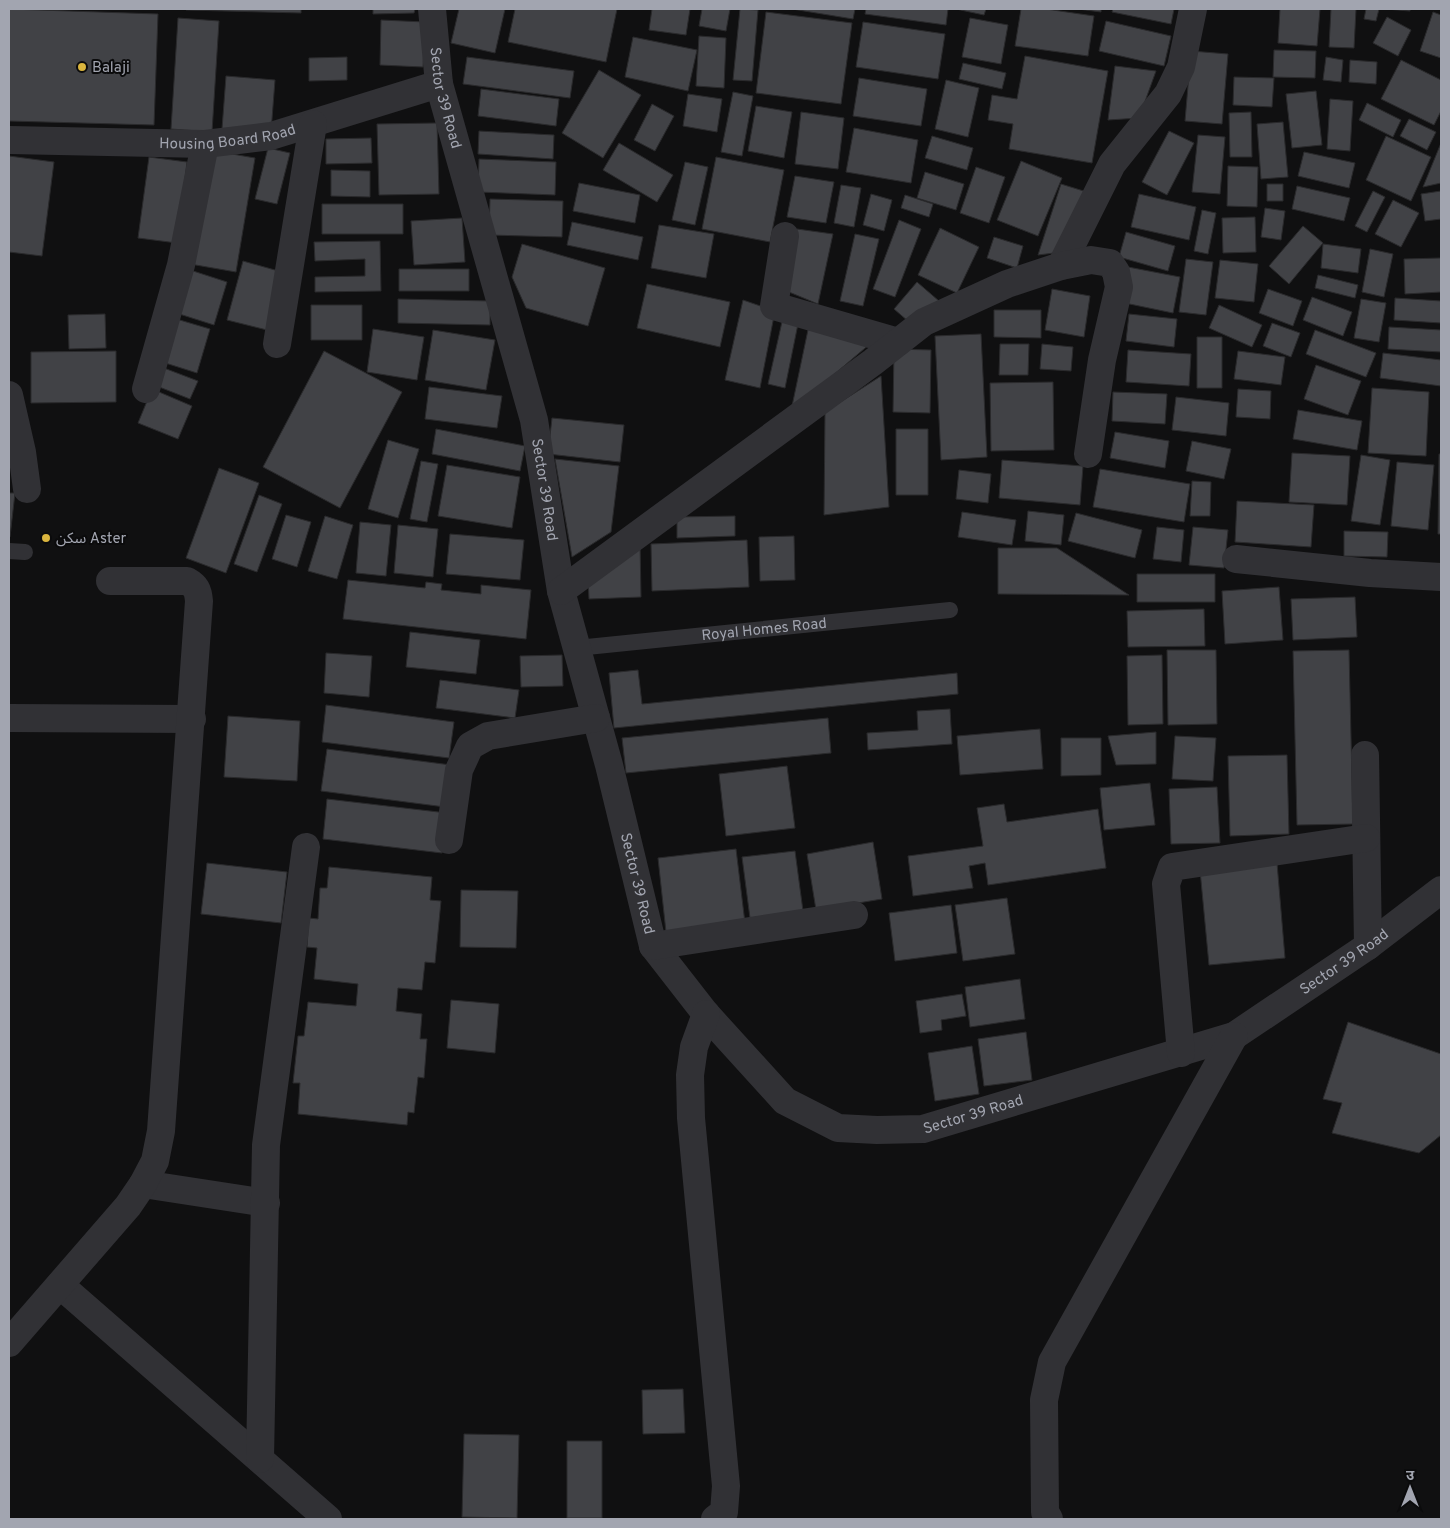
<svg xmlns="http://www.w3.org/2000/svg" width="1450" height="1528" font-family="Overpass,'Noto Sans Arabic','Noto Sans Devanagari',sans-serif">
  <rect width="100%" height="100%" fill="#101011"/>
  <!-- building -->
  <path fill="#414246" stroke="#2a2a2c" d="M9 9 158 14 154 125 9 121Z
    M186 9H301V13L186 10Z
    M373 9H415L414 13 373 14Z
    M459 9H505L495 53 451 43Z
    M515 9H617L606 62 508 42Z
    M652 9H690L686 35 649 30Z
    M702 9H730L726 31 699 26Z
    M740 9 758 10 752 81 733 80Z
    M792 9H855L853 19Z
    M866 9H948L946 25 865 14Z
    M956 9H986L984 15Z
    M1021 9H1046L1094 16 1088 56 1015 46Z
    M1078 9H1101V12Z
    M1113 9H1174L1171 24 1112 12Z
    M1280 9H1320L1317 46 1278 43Z
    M1331 9H1356L1354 48 1329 47Z
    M1366 9H1379L1376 21 1364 19Z
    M1386 9H1410V11Z
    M766 12 852 23 841 104 756 93Z
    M1433 12 1441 15V58L1420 51Z
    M1387 17 1411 30 1398 56 1373 43Z
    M178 18 219 21 212 132 171 129Z
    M970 18 1008 25 1001 64 962 57Z
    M381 20 425 22 423 67 380 65Z
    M1106 21 1171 36 1164 66 1099 51Z
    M863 22 945 34 938 79 856 67Z
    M699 36 726 38 724 88 696 86Z
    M633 37 697 50 688 91 625 77Z
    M1274 50 1316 51 1315 78 1273 77Z
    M1191 51 1228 54 1222 124 1185 121Z
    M1025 56 1108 71 1092 163 1009 149 1013 124 988 120 992 95 1017 99Z
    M347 57V80L309 81V58Z
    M467 57 574 71 570 98 463 84Z
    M1326 57 1343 60 1341 82 1323 80Z
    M1350 60 1377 62 1376 84 1349 82Z
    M1401 60 1441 80V111L1434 125 1381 99Z
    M963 63 1006 73 1002 89 959 79Z
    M1115 66 1156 71 1139 118 1108 120Z
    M599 70 641 95 603 158 562 133Z
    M226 76 275 80 271 132 222 129Z
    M1234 77 1274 78 1272 107 1233 105Z
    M859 78 927 89 921 126 853 116Z
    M946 80 979 88 968 137 935 129Z
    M481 89 559 99 556 126 478 116Z
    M1316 91 1322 145 1292 148 1286 94Z
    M733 92 753 96 742 156 721 152Z
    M688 94 722 99 717 132 683 126Z
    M1330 99 1353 101 1350 151 1327 149Z
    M1367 103 1401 120 1393 137 1359 120Z
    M652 104 674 116 655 151 634 140Z
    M756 106 792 112 784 158 748 151Z
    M801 112 844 118 838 169 795 164Z
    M1251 112 1252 157H1230L1229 113Z
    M1409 119 1436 132 1427 150 1400 136Z
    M1283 122 1288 177 1261 179 1257 124Z
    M437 123 439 194 379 195 377 124Z
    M854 128 918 140 911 183 846 172Z
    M479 131 554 135 553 159 478 154Z
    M1169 131 1194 143 1167 195 1142 182Z
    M1198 135 1225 137 1220 194 1192 192Z
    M932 136 973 148 967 170 925 158Z
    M1386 136 1431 157 1411 201 1366 180Z
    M371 138 372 163 326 164V139Z
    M619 143 673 175 657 202 603 170Z
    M1441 143V183L1423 187Z
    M268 148 290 153 277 204 255 199Z
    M209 150 255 158 236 272 190 264Z
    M1304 152 1355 163 1349 188 1298 176Z
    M9 156 54 162 42 256 9 252Z
    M149 157 187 162 177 243 138 238Z
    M716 157 784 170 770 242 702 229Z
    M479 159 556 162 555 195 478 192Z
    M1021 161 1062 178 1038 236 997 220Z
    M685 162 708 167 695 225 672 220Z
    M1228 166 1258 167 1257 207 1227 206Z
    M976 167 1005 177 989 223 960 213Z
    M331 170 370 171V197L331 196Z
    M925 172 964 184 956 210 917 198Z
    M795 176 834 182 826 223 787 217Z
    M579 183 640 195 635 223 573 211Z
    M1061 184 1090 193 1062 252 1038 255Z
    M1267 184H1283V201H1267Z
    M841 185 861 188 854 227 834 223Z
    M1297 186 1350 198 1344 221 1292 209Z
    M1373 191 1385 197 1367 232 1355 226Z
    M1441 191V219L1425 221 1421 194Z
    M871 194 892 200 884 231 863 225Z
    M1139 194 1196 207 1189 240 1131 227Z
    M905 195 933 204 929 217 901 208Z
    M490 199 563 201 562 237 489 235Z
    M1393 200 1419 213 1401 247 1375 234Z
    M322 204H403V234H322Z
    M1265 208 1285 211 1281 240 1261 237Z
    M1202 210 1216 213 1208 254 1194 251Z
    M1255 217 1256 252 1223 253 1222 218Z
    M462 218 465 262 414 265 411 221Z
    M899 220 921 229 895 297 873 289Z
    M572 222 643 237 638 260 567 245Z
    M659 225 714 234 706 278 651 268Z
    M1303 226 1323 243 1289 284 1269 266Z
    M940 228 979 247 957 293 918 275Z
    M797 229 833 234 818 304 789 292Z
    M1126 232 1175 246 1168 271 1119 257Z
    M855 234 879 239 863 306 840 301Z
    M994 237 1023 246 1017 268 987 258Z
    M380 241 381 291 315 292V277L365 276V259L315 261 314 242Z
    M522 244 605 268 588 326 526 308 512 277Z
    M1323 244 1361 249 1358 273 1321 268Z
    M1370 249 1393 254 1384 297 1362 292Z
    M1441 258V292L1405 294 1404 259Z
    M1186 259 1213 262 1206 315 1179 312Z
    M1220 260 1258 264 1254 302 1215 298Z
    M243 261 282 272 267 330 227 320Z
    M1128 267 1180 277 1173 313 1120 302Z
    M187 269 227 282 214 325 173 312Z
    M399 269H469V291H399Z
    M1318 275 1358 285 1355 298 1315 288Z
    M917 282 939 301 916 328 894 309Z
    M647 284 730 302 720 347 637 328Z
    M1052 289 1090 296 1084 337 1045 330Z
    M1268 289 1302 301 1293 326 1259 313Z
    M1312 297 1352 312 1343 336 1303 320Z
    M1395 298 1441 301V323L1394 320Z
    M398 299 490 301V325L398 323Z
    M1361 299 1386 303 1379 342 1354 338Z
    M743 300 775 311 760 388 725 380Z
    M311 305H362V340H311Z
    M1219 305 1262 325 1252 347 1209 328Z
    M994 310H1041V338L994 337Z
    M784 313 799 319 785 388 768 384Z
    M105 314 106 348 69 349 68 315Z
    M1129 314 1177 319 1174 347 1126 341Z
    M173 318 210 329 197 373 159 361Z
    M1272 323 1300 333 1291 357 1263 346Z
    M809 325 871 343 791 411Z
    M1389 327 1441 330V352L1388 349Z
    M373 329 424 337 417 380 367 372Z
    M433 330 495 340 486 390 425 380Z
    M1315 330 1376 353 1366 377 1306 354Z
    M981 334 987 457 941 460 935 336Z
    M1197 337H1222V388H1197Z
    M1000 344H1029L1028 375H999Z
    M1042 344 1073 347 1071 371 1040 369Z
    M894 349 931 350 930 413 893 412Z
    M1128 350 1191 354 1189 386 1126 382Z
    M116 351V402L31 403V352Z
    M324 351 402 392 340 508 263 467Z
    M1238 351 1285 357 1281 385 1234 379Z
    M1383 353 1441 360V386L1380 378Z
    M156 365 198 381 190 399 149 383Z
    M1316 365 1361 381 1348 415 1304 399Z
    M881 376 889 507 824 515 825 412Z
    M1053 382 1054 450 991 451 990 383Z
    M429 387 502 396 497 428 425 419Z
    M1372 388 1429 392 1426 456 1368 453Z
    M152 389 192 406 178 439 138 423Z
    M1238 389 1271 391 1270 419 1236 417Z
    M1113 392 1167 394 1165 424 1112 421Z
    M1176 397 1229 403 1226 436 1172 430Z
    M1298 410 1362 421 1357 450 1293 439Z
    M552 418 624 425 620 462 548 454Z
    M436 429 525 446 520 471 432 454Z
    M896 429H928V495H896Z
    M1115 432 1169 441 1165 468 1110 458Z
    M388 440 419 449 398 518 368 509Z
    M1192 441 1231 449 1224 479 1186 471Z
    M1292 453 1350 456 1347 505 1289 502Z
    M1439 454H1441V534H1438Z
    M1361 455 1390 460 1380 525 1351 521Z
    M555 459 619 466 611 532 572 557Z
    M1002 460 1083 466 1080 505 999 498Z
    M421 461 438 464 427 522 410 519Z
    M1397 462 1434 465 1428 530 1391 526Z
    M447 465 520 477 512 528 438 516Z
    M219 468 259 483 226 573 186 558Z
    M1100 469 1190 484 1184 522 1093 507Z
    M959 470 991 474 988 503 956 499Z
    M1192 481 1211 482 1210 516H1190Z
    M9 493H15L10 537H9Z
    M259 495 282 504 257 572 234 564Z
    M1237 501 1314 505 1311 547 1235 542Z
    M1028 511 1064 515 1061 545 1025 541Z
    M962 512 1016 520 1012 545 958 537Z
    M1076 513 1142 530 1135 558 1068 541Z
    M286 515 311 522 297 567 272 559Z
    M325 516 353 525 337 579 308 571Z
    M735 516V536L677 538V517Z
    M360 522 391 525 386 576 356 573Z
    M398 525 438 529 433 577 394 573Z
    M1157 527 1184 530 1181 562 1153 559Z
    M1193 527 1228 530 1224 568 1189 565Z
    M1344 531 1388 532 1387 557 1344 556Z
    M450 534 524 540 520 580 446 574Z
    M794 536 795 580 760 581 759 537Z
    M747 540 749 587 652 591 651 544Z
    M640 543 641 597 589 599 588 578Z
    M998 548H1057L1129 595 998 594Z
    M1137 574H1215V602H1137Z
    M348 580 425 588 426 582 442 584 441 590 481 594V585L531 590 526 639 343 619Z
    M1279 587 1283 640 1225 644 1222 591Z
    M1355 597 1357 637 1293 640 1291 599Z
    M1204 609 1205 646 1128 647 1127 611Z
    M410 632 480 640 476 674 406 667Z
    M1167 650H1216L1217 724 1168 725Z
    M1349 650 1353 824 1297 825 1293 651Z
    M326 653 372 656 369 697 324 693Z
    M562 655 563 686 521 687 520 656Z
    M1162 655 1163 724 1128 725 1127 656Z
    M638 670 642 704 957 673 958 694 614 728 609 673Z
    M440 680 519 690 515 718 436 708Z
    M326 705 454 722 449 758 322 742Z
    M950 709 952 744 868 750 867 733 918 730 917 711Z
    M228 716 300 721 297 781 224 777Z
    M828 718 831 753 626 773 622 738Z
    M1040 729 1043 769 960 775 957 736Z
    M1156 732V764L1116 765 1108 736Z
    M1175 736 1216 738 1213 781 1172 779Z
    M1061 738H1101V775L1061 776Z
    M327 749 451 765 445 807 321 791Z
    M1287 755 1289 834 1230 836 1228 756Z
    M787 766 795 828 726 836 719 774Z
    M1150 783 1155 825 1104 830 1100 788Z
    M1217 787 1220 843 1171 844 1169 789Z
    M327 799 447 813 442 853 323 839Z
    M1004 804 1007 822 1098 809 1106 868 988 885 985 863 969 866 973 888 913 896 908 856 983 846 977 808Z
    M873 842 882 899 816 910 807 854Z
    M736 849 745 923 666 932 658 858Z
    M795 851 803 911 750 918 742 857Z
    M207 863 287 872 281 923 201 914Z
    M1277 863 1285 958 1209 965 1200 870Z
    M329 867 432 877 430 900 441 901 435 963 425 962 422 990 398 988 396 1011 422 1014 420 1039H427L424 1078 418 1077 414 1113 408 1112 407 1125 298 1114 300 1083H293L298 1036H304L308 1002 356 1006 358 984 314 979 317 948 307 947 309 918 318 919 320 888H327Z
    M461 890 518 891 516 948 460 947Z
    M1007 898 1015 954 963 961 955 905Z
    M951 905 957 953 895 961 889 913Z
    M1020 979 1025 1019 970 1027 965 987Z
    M962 994 966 1016 941 1020 942 1030 920 1033 916 1001Z
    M451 1000 499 1004 495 1053 447 1048Z
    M1348 1022 1441 1054V1135L1419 1153 1332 1133 1342 1103 1323 1099Z
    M1026 1032 1032 1080 984 1086 978 1039Z
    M972 1046 979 1094 935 1101 928 1053Z
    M683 1389 685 1433 643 1434 642 1390Z
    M464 1434 519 1435 517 1518 462 1517Z
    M567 1441H602V1518H567Z"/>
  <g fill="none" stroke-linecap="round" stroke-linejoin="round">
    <!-- service -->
    <g stroke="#313135" stroke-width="16">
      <path d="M9 551 25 552"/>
      <path id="s1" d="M577 648 950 610"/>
    </g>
    <!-- minor -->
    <g stroke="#313135" stroke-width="28">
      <path id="s2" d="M432 9 439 84 534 420 561 591 609 765 653 946 706 1014 785 1101 838 1128 877 1130 923 1129 1234 1036 1368 946 1441 890"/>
      <path id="s3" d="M9 140 205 144 271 136 439 84"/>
      <path d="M785 236 774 306 898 342"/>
      <path d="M1061 266 1112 164 1168 94 1181 67 1193 9"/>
      <path d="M277 344 313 124"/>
      <path d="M146 389 181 265 205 144"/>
      <path d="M9 395 22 452 27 489"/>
      <path d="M1236 559 1370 573 1441 577"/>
      <path d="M561 591 873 362 924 322 1007 284 1061 266 1091 260 1110 263 1116 272 1119 287 1102 360 1088 454"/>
      <path d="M9 718 192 719"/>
      <path d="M1365 755 1368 946"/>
      <path d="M449 840 459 770 470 746 488 736 596 718"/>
      <path d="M653 946 854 915"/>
      <path d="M706 1014 694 1047 690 1075 691 1118 726 1486 724 1512 715 1519"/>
      <path d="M1181 1053 1166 884 1172 867 1366 838"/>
      <path d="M143 1184 266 1203"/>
      <path d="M60 1285 328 1519"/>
      <path d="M9 1343 128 1206 143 1184 155 1161 161 1131 199 601C198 590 196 586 187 581H110"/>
      <path d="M260 1459 266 1145 306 847"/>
      <path d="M1049 1519 1045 1512 1044 1400 1052 1362 1234 1036"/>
    </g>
  </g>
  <!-- markers -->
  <g fill="#dab53e" stroke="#0b0b0c" stroke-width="2">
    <circle cx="82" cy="67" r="5"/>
    <circle cx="46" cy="538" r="5"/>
  </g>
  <g text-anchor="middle" stroke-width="4" stroke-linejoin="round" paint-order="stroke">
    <!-- poi labels -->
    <g font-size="15" fill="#a2a5b0" stroke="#0b0b0c" text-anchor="start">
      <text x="92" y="72">Balaji</text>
      <text x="56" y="543">سكن Aster</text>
    </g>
    <!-- street labels -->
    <g font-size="15" fill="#a2a5b0" stroke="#0b0b0c">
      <text dy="5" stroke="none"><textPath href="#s2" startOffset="90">Sector 39 Road</textPath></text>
      <text dy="5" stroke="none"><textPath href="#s3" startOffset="219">Housing Board Road</textPath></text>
      <text dy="5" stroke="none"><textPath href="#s2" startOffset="495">Sector 39 Road</textPath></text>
      <text dy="5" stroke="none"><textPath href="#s1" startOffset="188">Royal Homes Road</textPath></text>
      <text dy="5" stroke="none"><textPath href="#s2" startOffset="900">Sector 39 Road</textPath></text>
      <text dy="5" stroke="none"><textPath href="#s2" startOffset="1770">Sector 39 Road</textPath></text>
      <text dy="5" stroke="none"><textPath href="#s2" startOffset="1365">Sector 39 Road</textPath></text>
    </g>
  </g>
  <!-- border -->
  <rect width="1450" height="1528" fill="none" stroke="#a2a5b0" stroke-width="20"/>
  <!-- north arrow -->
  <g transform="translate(1410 1488)" stroke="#0b0b0c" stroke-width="4" paint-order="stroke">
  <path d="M0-4L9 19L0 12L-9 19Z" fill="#a2a5b0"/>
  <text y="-8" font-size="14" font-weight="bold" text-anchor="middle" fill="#a2a5b0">उ</text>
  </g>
</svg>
